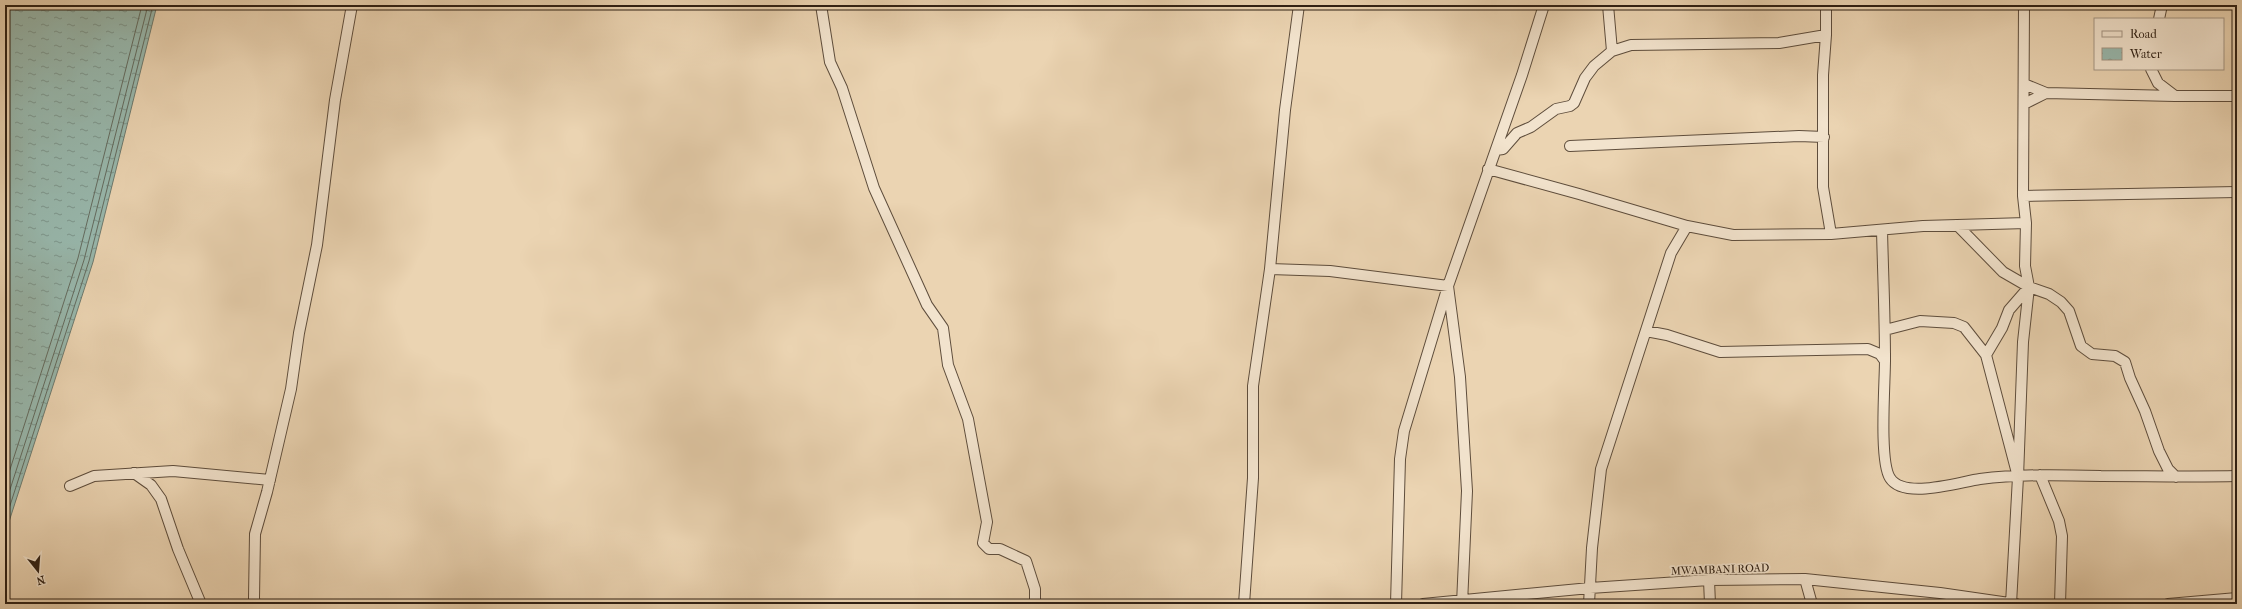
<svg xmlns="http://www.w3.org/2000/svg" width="2242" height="609" font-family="'IM FELL French Canon',serif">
  <defs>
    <pattern id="water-ripples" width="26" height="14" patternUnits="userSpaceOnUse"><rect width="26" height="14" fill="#98b8ad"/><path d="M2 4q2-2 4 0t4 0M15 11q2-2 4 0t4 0" fill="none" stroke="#7c958c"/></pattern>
  </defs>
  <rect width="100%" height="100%" fill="#ebd4b2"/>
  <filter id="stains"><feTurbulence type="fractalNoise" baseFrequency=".005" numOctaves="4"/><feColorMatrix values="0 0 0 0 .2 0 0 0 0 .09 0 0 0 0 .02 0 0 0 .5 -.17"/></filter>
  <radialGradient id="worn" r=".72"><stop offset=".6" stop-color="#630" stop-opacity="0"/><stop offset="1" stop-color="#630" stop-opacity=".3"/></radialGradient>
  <!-- water -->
  <path fill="url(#water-ripples)" stroke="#6e7b70" d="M5 5H157L93 262 5 534Z"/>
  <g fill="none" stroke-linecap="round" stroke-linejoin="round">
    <!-- shore -->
    <path stroke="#646c60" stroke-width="1" d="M5 485 78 258 142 5
      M5 505 84 260 148 5
      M5 521 89 261 153 5"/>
    <!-- minor casing -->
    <g stroke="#5e4d3c" stroke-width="12">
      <path id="minor" d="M821 5 830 62 842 88 874 188 927 305 943 328 948 365 968 419 987 522 983 543 989 549H1000L1026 561 1035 589V604
        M1608 5 1612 51
        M1826 5V35L1823 75V187L1831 234
        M2159 19 2162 5
        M2151 69 2158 83 2175 96
        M2024 84 2046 93 2175 96H2237
        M2024 104 2046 93
        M1570 146 1799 136 1824 137
        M1496 150 1503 149 1517 133 1531 127 1556 109 1570 106 1574 103 1585 78 1594 66 1612 51 1631 45 1779 43 1826 35
        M1488 169 1579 194 1687 226
        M2023 196 2237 192
        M1957 225 2003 272 2029 287 2049 294 2061 302 2069 311 2081 346 2092 354 2115 356 2125 362 2130 378 2145 411 2159 451 2168 469 2176 477
        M1882 230C1883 274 1885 317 1885 360 1885 384 1879 461 1890 478 1904 500 1959 482 1980 479 2020 474 2061 475 2101 476 2146 476 2192 477 2237 476
        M1270 269 1330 271 1448 286 1404 431 1400 459 1396 604
        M1885 330 1920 321 1954 323 1964 327 1986 355 2018 477 2011 604
        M1646 331 1667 335 1720 352 1868 349 1880 354 1885 361
        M1986 355 2002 328 2009 310 2029 287
        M134 473 151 485 161 499 178 549 201 604
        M2040 475 2059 521 2062 536 2060 604
        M2018 477 2023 342 2029 287 2025 266 2026 223 2023 196 2024 5
        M70 486 94 476 173 471 270 480
        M1805 579 1812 604
        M1709 580 1710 604
        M255 604 254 598 255 534 267 492 291 389 299 333 317 245 335 100 352 5
        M1244 604 1253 478V386L1270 269 1285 110 1299 5
        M1423 604 1590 588 1709 580 1805 579 1940 593 2016 604
        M1462 604 1467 491 1460 377 1448 286 1522 75 1544 5
        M1589 604 1592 548 1601 469 1671 253 1687 226 1733 235 1831 234 1923 226 2026 223
        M2168 604 2237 598"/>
    </g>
    <!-- minor -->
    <use href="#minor" stroke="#f2e3cd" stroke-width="10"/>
  </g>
  <g text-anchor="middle" stroke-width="3.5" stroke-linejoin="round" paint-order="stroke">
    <!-- street labels -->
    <g font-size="11" fill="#2f2014" stroke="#f2e3cd">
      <text transform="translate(1720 569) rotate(-2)" y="4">MWAMBANI ROAD</text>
    </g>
  </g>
  <!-- margin -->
  <rect width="2242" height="609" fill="none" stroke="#ebd4b2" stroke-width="20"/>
  <rect x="6" y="6" width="2230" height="597" fill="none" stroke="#2f2014" stroke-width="2"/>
  <rect x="10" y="10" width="2222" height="589" fill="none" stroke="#2f2014"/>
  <!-- legend -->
  <rect x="2094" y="18" width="130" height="52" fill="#f2e3cd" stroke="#a49583"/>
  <rect x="2102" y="31" width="20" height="6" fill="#f2e3cd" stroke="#a49583"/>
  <text x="2130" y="38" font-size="12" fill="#2f2014">Road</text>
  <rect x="2102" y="48" width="20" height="12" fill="url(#water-ripples)" stroke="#a49583"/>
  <text x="2130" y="58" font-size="12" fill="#2f2014">Water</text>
  <!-- north arrow -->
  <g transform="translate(38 571) rotate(163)" stroke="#f2e3cd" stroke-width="3" paint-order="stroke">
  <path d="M0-3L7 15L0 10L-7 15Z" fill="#2f2014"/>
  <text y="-6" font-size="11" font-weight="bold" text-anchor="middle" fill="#2f2014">N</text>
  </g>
  <rect width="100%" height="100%" filter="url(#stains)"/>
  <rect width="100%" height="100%" fill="url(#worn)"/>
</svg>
